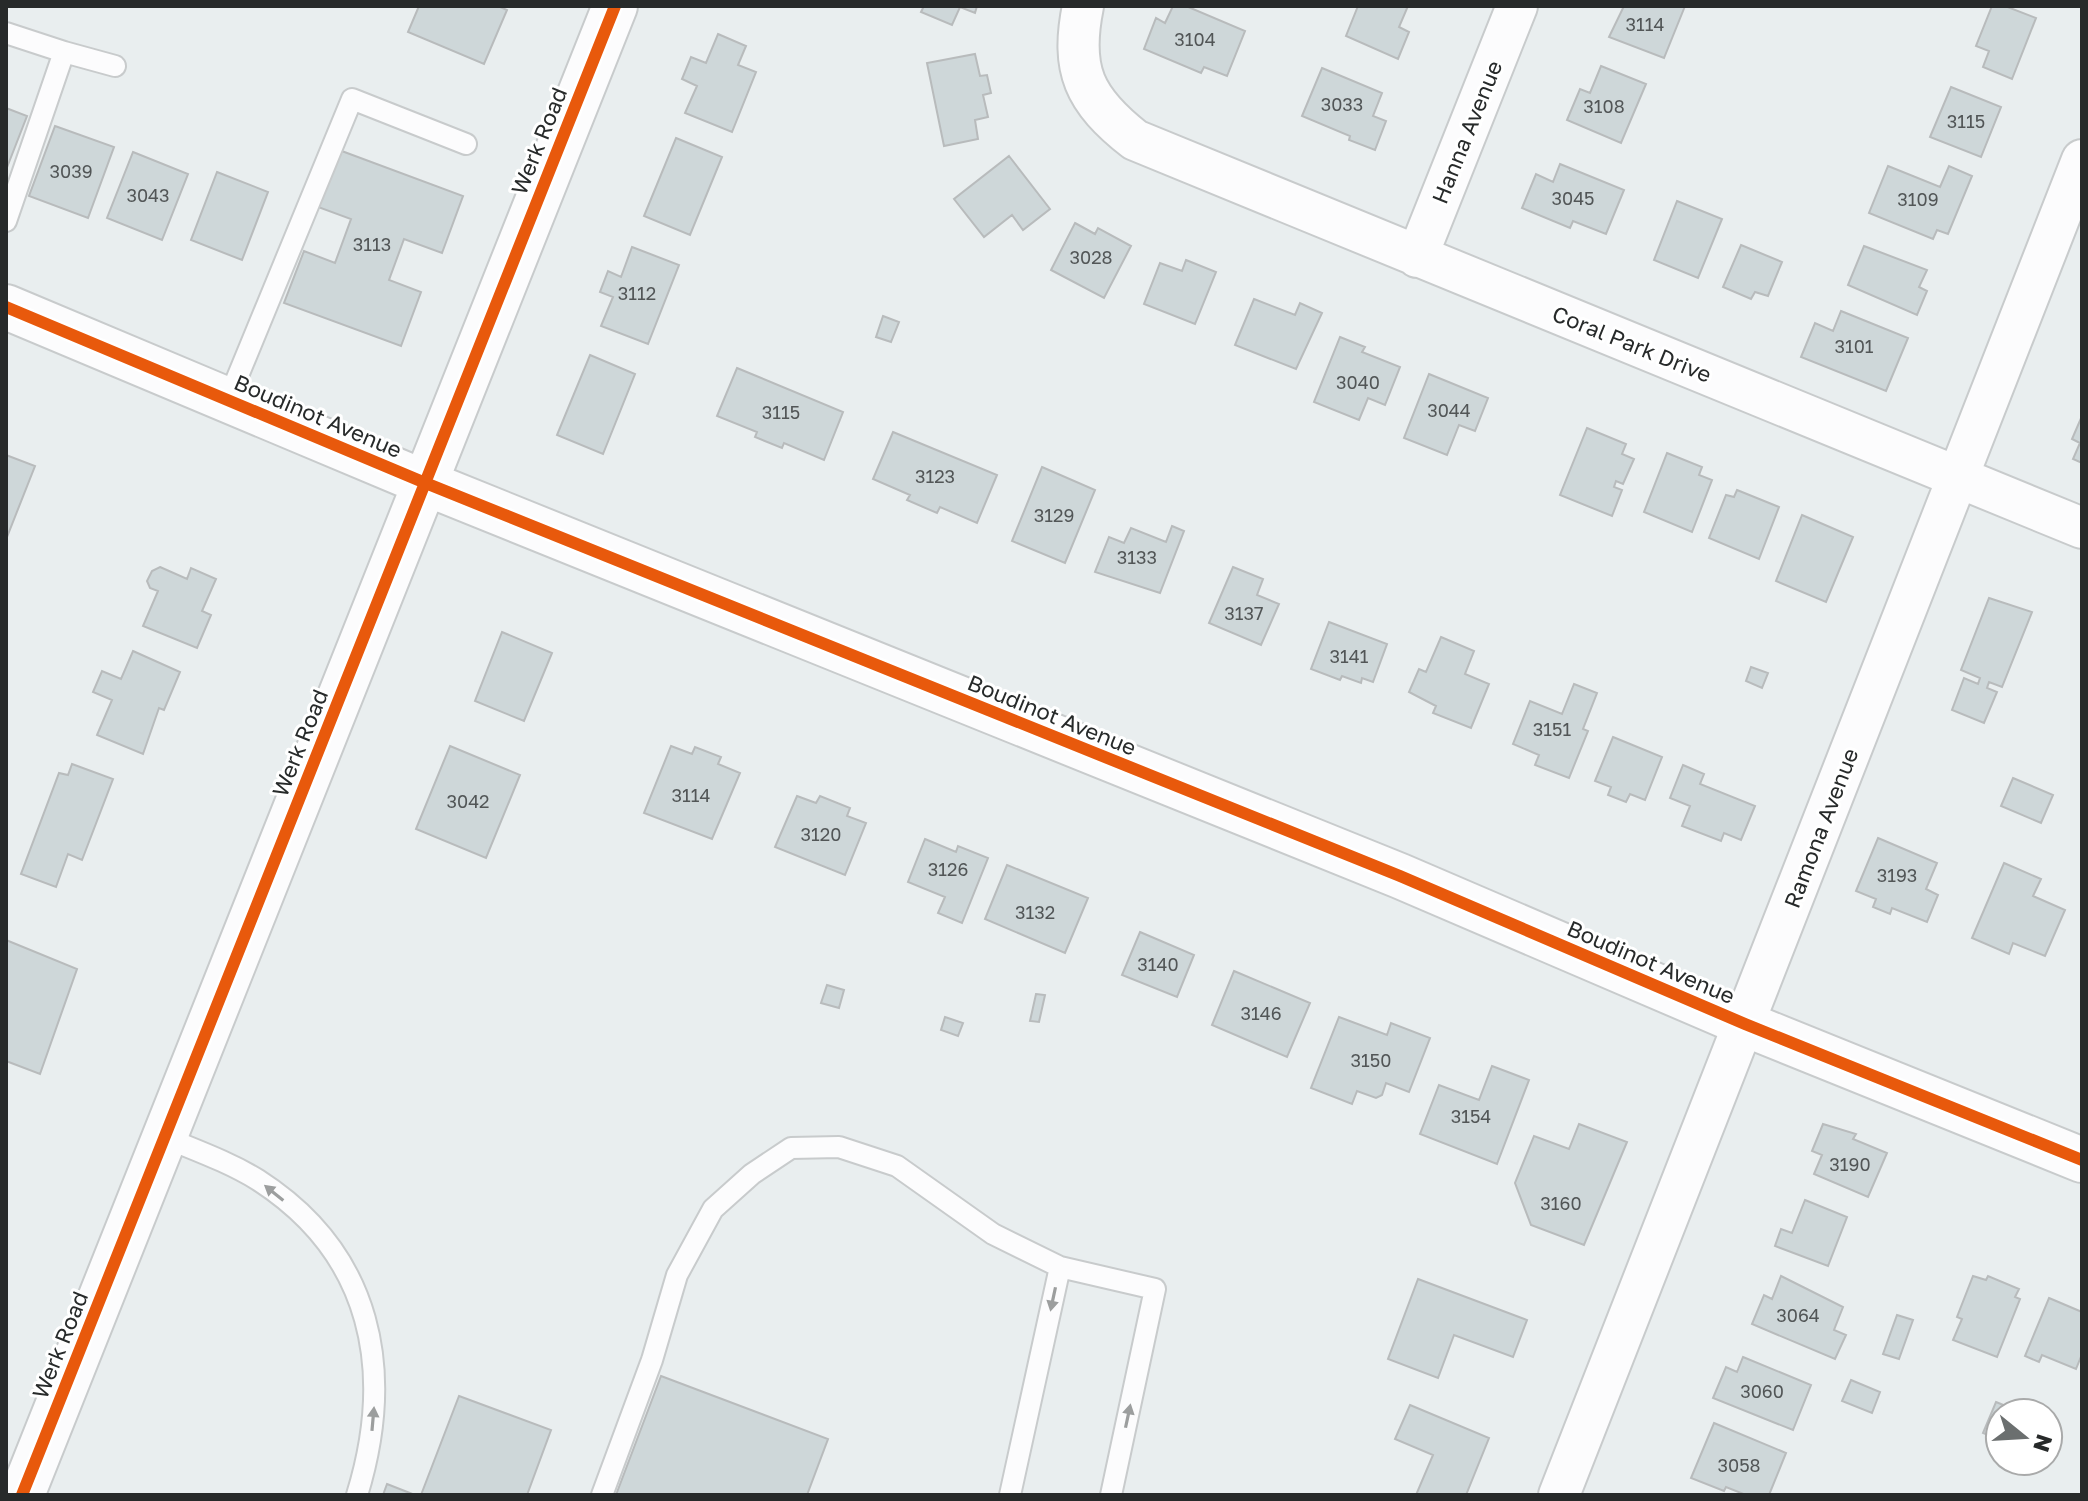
<svg xmlns="http://www.w3.org/2000/svg" width="2088" height="1501" font-family="'Golos Text',sans-serif">
  <rect width="100%" height="100%" fill="#e9eeef"/>
  <!-- building -->
  <path fill="#ced7d9" stroke="#b8bbbc" stroke-width="2" d="M419 6H498L507 10 484 64 408 32Z
    M924 6H977L975 13 960 7 952 25 921 12Z
    M1173 6H1186L1245 31 1227 76 1204 67 1201 73 1144 49 1156 18 1165 23Z
    M1358 6H1408L1399 27 1409 32 1398 59 1346 36Z
    M1624 6H1685L1664 58 1609 37Z
    M1992 6H2005L2036 18 2012 79 1983 67 1989 51 1976 46Z
    M718 34 746 46 738 65 756 72 732 132 685 113 697 86 682 79 691 57 706 63Z
    M975 54 980 76 987 75 991 93 983 95 988 117 975 120 978 139 944 146 927 63Z
    M1601 66 1646 84 1621 143 1567 120 1580 89 1590 93Z
    M1322 68 1382 93 1373 116 1386 121 1375 150 1349 140 1350 136 1302 116Z
    M1951 87 2001 107 1981 157 1930 137Z
    M6 108 27 116 6 170Z
    M55 126 114 147 88 218 29 196Z
    M676 138 722 157 690 235 644 216Z
    M339 150 463 196 442 253 404 239 389 280 421 292 401 346 284 303 304 251 335 263 351 219 318 207Z
    M133 152 188 174 162 240 107 218Z
    M1009 156 1050 209 1023 230 1012 215 984 237 954 199Z
    M1560 164 1624 190 1606 234 1573 221 1570 228 1522 208 1536 174 1553 182Z
    M1888 166 1940 187 1949 166 1972 176 1948 234 1937 230 1933 239 1869 213Z
    M217 172 268 192 242 260 191 240Z
    M1677 201 1722 219 1698 278 1654 260Z
    M1075 223 1095 234 1098 228 1131 246 1104 298 1051 270Z
    M1741 245 1782 262 1768 296 1755 292 1751 299 1723 287Z
    M1864 246 1927 270 1919 287 1927 291 1917 315 1848 285Z
    M632 247 679 265 648 344 601 326 613 297 600 292 608 271 621 277Z
    M1186 260 1216 272 1195 324 1144 304 1160 263 1182 271Z
    M1254 299 1295 315 1300 303 1322 313 1296 369 1235 345Z
    M1841 311 1908 338 1886 391 1801 357 1815 323 1833 331Z
    M883 316 899 322 891 342 876 337Z
    M1340 337 1365 347 1362 352 1400 367 1385 405 1368 398 1359 420 1314 402Z
    M590 355 635 374 603 454 557 435Z
    M737 368 843 412 824 460 784 443 782 448 755 437 757 432 717 416Z
    M1429 374 1488 398 1475 431 1459 425 1447 455 1404 438Z
    M2082 416V463L2073 459 2080 443 2072 439Z
    M1587 428 1626 444 1622 454 1634 459 1623 484 1616 481 1614 487 1622 490 1612 516 1560 495Z
    M893 432 997 475 977 523 940 507 937 513 907 500 910 495 873 479Z
    M1667 453 1702 467 1699 475 1712 480 1692 532 1644 512Z
    M6 455 35 466 7 537H6Z
    M1042 467 1095 490 1065 563 1012 541Z
    M1737 490 1779 507 1759 559 1709 538 1726 495 1734 497Z
    M1802 515 1853 537 1826 602 1776 581Z
    M1172 526 1184 531 1160 593 1095 572 1109 537 1124 543 1131 528 1166 542Z
    M160 567 187 579 191 568 216 579 202 611 211 615 197 648 143 626 158 591 150 588 147 581 152 571Z
    M1233 567 1263 579 1257 595 1279 604 1261 645 1209 623Z
    M1989 598 2032 612 2002 687 1989 682 1987 688 1997 692 1984 723 1952 710 1964 678 1978 684 1980 678 1961 670Z
    M1329 622 1387 644 1373 682 1362 678 1361 683 1342 676 1340 680 1311 669Z
    M502 632 552 653 524 721 475 701Z
    M1441 637 1474 651 1465 674 1489 684 1471 728 1433 713 1436 706 1409 692 1419 669 1426 672Z
    M133 651 180 672 164 710 159 708 143 754 97 735 112 700 93 692 102 671 121 679Z
    M1751 667 1768 673 1762 688 1746 681Z
    M1574 684 1597 693 1583 729 1588 731 1569 778 1535 765 1539 755 1513 744 1530 701 1562 714Z
    M1613 737 1662 757 1645 800 1630 794 1626 802 1608 795 1611 787 1595 781Z
    M450 746 520 775 486 858 416 829Z
    M671 746 692 754 695 747 721 757 718 764 740 773 712 839 644 813Z
    M72 764 113 779 82 860 68 854 56 887 21 874 59 773 68 775Z
    M1683 765 1704 774 1700 784 1755 806 1741 840 1724 833 1721 841 1682 826 1690 806 1670 798Z
    M2013 778 2053 795 2041 823 2001 806Z
    M797 796 816 803 820 796 850 808 847 816 866 823 845 875 775 847Z
    M1878 838 1937 863 1926 889 1938 895 1927 922 1892 908 1890 914 1873 907 1876 899 1856 891Z
    M925 839 956 852 958 846 988 858 962 923 938 913 945 897 908 882Z
    M2004 863 2041 879 2033 896 2065 910 2045 956 2013 943 2009 954 1972 938Z
    M1007 865 1088 898 1065 953 985 919Z
    M1140 932 1194 955 1177 997 1122 975Z
    M6 940 77 969 40 1074 6 1061Z
    M1234 971 1310 1003 1287 1057 1212 1025Z
    M827 985 844 990 839 1008 821 1003Z
    M1036 994 1045 995 1039 1022 1030 1021Z
    M945 1017 963 1023 958 1036 941 1030Z
    M1339 1017 1387 1035 1391 1023 1430 1038 1409 1092 1386 1083 1382 1095 1376 1098 1357 1091 1352 1104 1311 1088Z
    M1492 1066 1529 1080 1497 1164 1420 1134 1439 1085 1479 1100Z
    M1579 1124 1627 1142 1584 1245 1531 1225 1515 1183 1534 1136 1569 1149Z
    M1823 1124 1856 1134 1853 1139 1887 1153 1868 1197 1814 1174 1822 1155 1812 1151Z
    M1805 1200 1847 1217 1828 1266 1775 1246 1781 1229 1792 1233Z
    M1781 1276 1843 1307 1834 1330 1846 1335 1835 1359 1752 1324 1764 1295 1772 1299Z
    M1973 1276 1986 1280 1988 1276 2019 1289 2015 1297 2020 1299 1997 1357 1953 1340 1962 1319 1957 1317Z
    M1418 1279 1527 1320 1513 1357 1454 1335 1438 1378 1388 1359Z
    M2049 1298 2082 1312V1354L2076 1369 2042 1355 2039 1362 2025 1356Z
    M1897 1315 1913 1320 1899 1359 1883 1354Z
    M1743 1357 1811 1385 1793 1430 1713 1398 1726 1367 1737 1372Z
    M661 1376 828 1439 807 1495H616Z
    M1851 1380 1880 1392 1872 1413 1842 1401Z
    M459 1396 551 1430 527 1495H421Z
    M1996 1402 2023 1413H2000V1440L1983 1433Z
    M1410 1405 1489 1438 1466 1495H1416L1433 1455 1395 1439Z
    M1714 1423 1786 1453 1769 1495H1746L1726 1487 1724 1491 1691 1478Z
    M387 1484 415 1495H383Z"/>
  <g fill="none" stroke-linecap="round" stroke-linejoin="round">
    <!-- lane casing -->
    <g stroke="#c8cbcc" stroke-width="24">
      <path id="lane" d="M6 33 64 52 6 221
        M64 52 115 66
        M228 400 352 99 466 144
        M164 1137C195 1150 229 1162 258 1180 373 1254 395 1371 357 1495
        M602 1495 652 1360 677 1275 713 1209 752 1174 791 1148 839 1147 897 1166 993 1234 1060 1267
        M1010 1495 1060 1267 1155 1289 1111 1495"/>
    </g>
    <!-- street casing -->
    <g stroke="#c8cbcc" stroke-width="44">
      <path id="street" d="M1083 6C1070 70 1084 100 1135 140L2082 528
        M1417 257 1517 6
        M1559 1495 2082 160"/>
    </g>
    <!-- secondary casing -->
    <g stroke="#c8cbcc" stroke-width="48">
      <path id="secondary" d="M6 307 423 482 1400 876 1745 1024 2082 1160
        M22 1495 615 6"/>
    </g>
    <!-- lane -->
    <use href="#lane" stroke="#fcfcfd" stroke-width="20"/>
    <!-- street -->
    <use href="#street" stroke="#fcfcfd" stroke-width="40"/>
    <!-- secondary -->
    <use href="#secondary" stroke="#fcfcfd" stroke-width="44"/>
    <!-- cycleway casing -->
    <g stroke="#fff" stroke-width="17">
      <path id="cycleway" d="M6 307 423 482 1400 876 1745 1024 2082 1160
        M22 1495 615 6"/>
    </g>
    <!-- cycleway -->
    <use href="#cycleway" stroke="#e8590c" stroke-width="12"/>
  </g>
  <!-- one-way arrows -->
  <defs><path id="oneway-solid" d="M-6-.8H1V-3.2L6.5 0L1 3.2V.8H-6Z" transform="scale(2)"/></defs>
  <g fill="#9c9e9e">
    <use href="#oneway-solid" transform="translate(274 1193) rotate(-141)"/>
    <use href="#oneway-solid" transform="translate(1053 1299) rotate(102)"/>
    <use href="#oneway-solid" transform="translate(1128 1416) rotate(-78)"/>
    <use href="#oneway-solid" transform="translate(373 1419) rotate(-85)"/>
  </g>
  <g text-anchor="middle" stroke-width="6" stroke-linejoin="round" paint-order="stroke">
    <!-- number labels -->
    <g font-size="18" fill="#525657">
      <text x="1645" y="31">3114</text>
      <text x="1195" y="46">3104</text>
      <text x="1342" y="111">3033</text>
      <text x="1604" y="113">3108</text>
      <text x="1966" y="128">3115</text>
      <text x="71" y="178">3039</text>
      <text x="148" y="202">3043</text>
      <text x="1573" y="205">3045</text>
      <text x="1918" y="206">3109</text>
      <text x="372" y="251">3113</text>
      <text x="1091" y="264">3028</text>
      <text x="637" y="300">3112</text>
      <text x="1854" y="353">3101</text>
      <text x="1358" y="389">3040</text>
      <text x="1449" y="417">3044</text>
      <text x="781" y="419">3115</text>
      <text x="935" y="483">3123</text>
      <text x="1054" y="522">3129</text>
      <text x="1137" y="564">3133</text>
      <text x="1244" y="620">3137</text>
      <text x="1349" y="663">3141</text>
      <text x="1552" y="736">3151</text>
      <text x="691" y="802">3114</text>
      <text x="468" y="808">3042</text>
      <text x="821" y="841">3120</text>
      <text x="948" y="876">3126</text>
      <text x="1897" y="882">3193</text>
      <text x="1035" y="919">3132</text>
      <text x="1158" y="971">3140</text>
      <text x="1261" y="1020">3146</text>
      <text x="1371" y="1067">3150</text>
      <text x="1471" y="1123">3154</text>
      <text x="1850" y="1171">3190</text>
      <text x="1561" y="1210">3160</text>
      <text x="1798" y="1322">3064</text>
      <text x="1762" y="1398">3060</text>
      <text x="1739" y="1472">3058</text>
    </g>
    <!-- street labels -->
    <g font-size="22" fill="#272a2a" stroke="#fff">
      <text transform="translate(1467 132) rotate(-68)" y="8">Hanna Avenue</text>
      <text transform="translate(539 141) rotate(-68)" y="8">Werk Road</text>
      <text transform="translate(1632 344) rotate(22)" y="8">Coral Park Drive</text>
      <text transform="translate(318 416) rotate(23)" y="8">Boudinot Avenue</text>
      <text transform="translate(1052 715) rotate(22)" y="8">Boudinot Avenue</text>
      <text transform="translate(300 743) rotate(-68)" y="8">Werk Road</text>
      <text transform="translate(1821 828) rotate(-69)" y="8">Ramona Avenue</text>
      <text transform="translate(1651 962) rotate(23)" y="8">Boudinot Avenue</text>
      <text transform="translate(60 1345) rotate(-68)" y="8">Werk Road</text>
    </g>
  </g>
  <!-- border -->
  <rect width="2088" height="1501" fill="none" stroke="#272a2a" stroke-width="16"/>
  <!-- north arrow -->
  <g transform="translate(2024 1437) rotate(108)"><circle r="38" fill="#ffffff" stroke="#a9aaaa" stroke-width="2"/>
  <path d="M0-6L14 30L0 20L-14 30Z" fill="#6b6f6f"/>
  <text y="-12" font-size="22" font-weight="bold" text-anchor="middle" fill="#272a2a">N</text>
  </g>
</svg>
